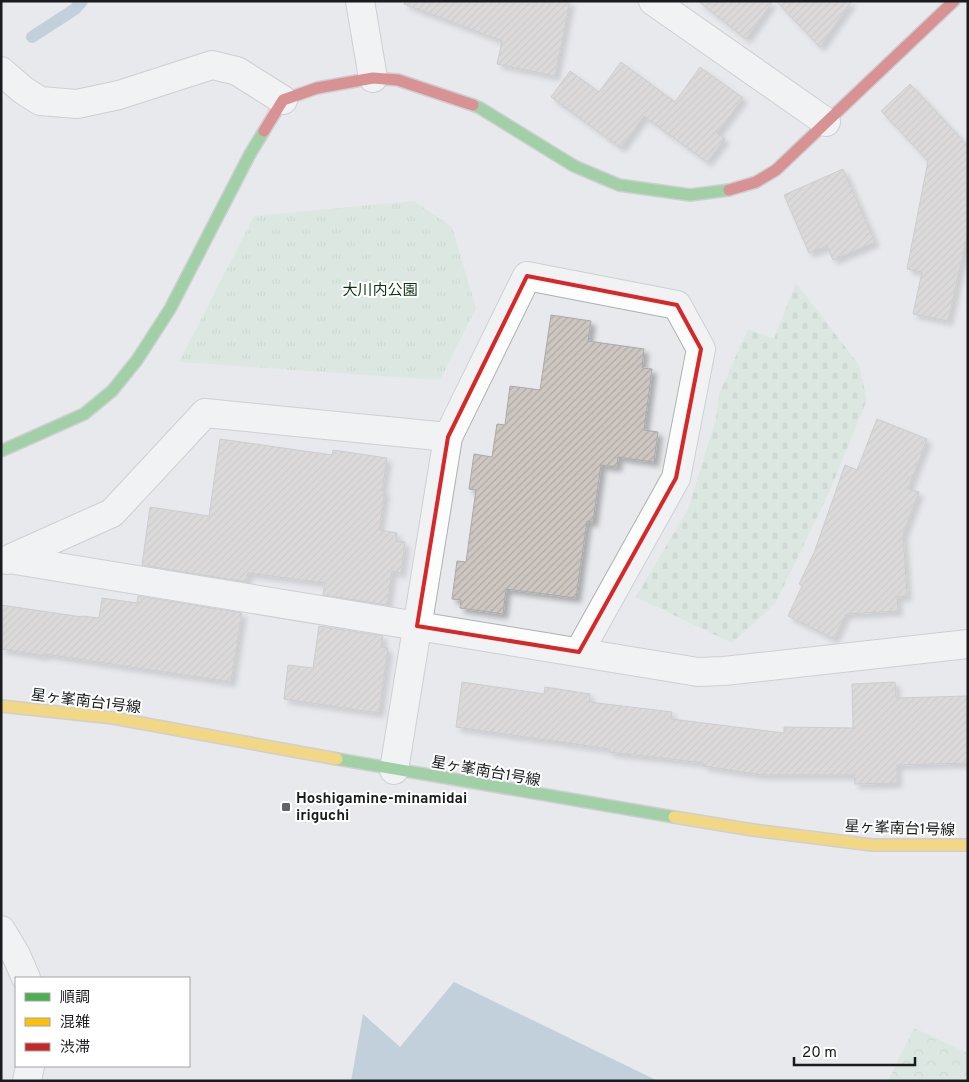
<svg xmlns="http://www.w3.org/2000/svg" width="969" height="1082" font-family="Overpass,'Noto Sans JP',sans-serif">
  <defs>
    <pattern id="forest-crowns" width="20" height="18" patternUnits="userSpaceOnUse" patternTransform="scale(1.25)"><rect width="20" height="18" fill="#d0e5d3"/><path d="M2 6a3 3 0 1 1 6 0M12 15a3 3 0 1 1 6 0" fill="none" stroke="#b2c4b5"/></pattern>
    <pattern id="cemetery-stones" width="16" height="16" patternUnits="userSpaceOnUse" patternTransform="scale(1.25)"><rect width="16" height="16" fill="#d0e5d3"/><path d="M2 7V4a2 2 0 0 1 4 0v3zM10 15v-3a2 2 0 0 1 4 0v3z" fill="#b2c4b5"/></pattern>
    <pattern id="park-tufts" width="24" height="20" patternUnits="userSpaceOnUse" patternTransform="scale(1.25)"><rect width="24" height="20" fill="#d0e5d3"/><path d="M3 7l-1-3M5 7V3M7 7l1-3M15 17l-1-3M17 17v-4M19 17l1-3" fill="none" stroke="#b2c4b5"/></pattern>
    <pattern id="building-hatch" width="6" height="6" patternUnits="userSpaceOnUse" patternTransform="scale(1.25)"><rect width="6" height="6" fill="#cdc6c1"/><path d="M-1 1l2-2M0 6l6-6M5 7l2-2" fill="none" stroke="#afaaa5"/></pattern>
    <filter id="shadow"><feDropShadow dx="4.5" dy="4.5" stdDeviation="2.5" flood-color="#0004"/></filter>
  </defs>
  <rect width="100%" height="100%" fill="#e7e9ec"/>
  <!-- forest -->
  <path fill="url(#forest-crowns)" d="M914 1028 968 1053V1081H888Z"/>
  <!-- cemetery -->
  <path fill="url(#cemetery-stones)" d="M796 283 859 365 867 400 828 495 775 604 732 643 636 597 688 509 716 419 719 394 748 329 774 339Z"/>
  <!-- park -->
  <path fill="url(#park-tufts)" d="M414 201 452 227 476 308 440 380 179 362 254 216Z"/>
  <!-- water -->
  <path fill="#94b2c8" d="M454 982 658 1081H351L363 1014 400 1047Z"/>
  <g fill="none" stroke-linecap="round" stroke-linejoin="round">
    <!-- stream -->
    <path stroke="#94b2c8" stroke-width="12" d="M32 37 75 9 82 1"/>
  </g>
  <!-- building -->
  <path fill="url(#building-hatch)" stroke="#aaaaab" filter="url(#shadow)" d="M405 1H570L555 76 497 64 502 41 404 4Z
    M698 1H773L746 39Z
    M776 1H852L820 47Z
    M621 62 675 102 700 67 743 98 717 133 725 139 707 162 644 116 621 148 551 97 570 71 599 92Z
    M910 84 968 146V232L948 321 913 314 922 272 907 269 928 161 881 111Z
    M843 169 875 242 833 260 827 246 809 253 784 195Z
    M551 315 591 321 588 341 644 349 642 368 652 369 644 430 658 432 654 462 618 457 617 467 601 465 593 522 587 521 576 598 506 589 503 614 460 608 461 600 452 599 457 561 466 562 476 490 469 489 474 454 492 457 497 424 505 425 510 386 540 390Z
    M877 419 927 439 908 489 919 492 903 534 907 596 897 597 898 611 846 614 834 639 788 616 802 586 799 584 814 553 845 465 857 470Z
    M220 439 332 455 333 450 387 458 382 491H385L379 530 397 533 396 541 405 542 401 573 392 571 387 605 323 595 325 583 248 573 246 582 142 565 150 507 209 516Z
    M138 596 242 613 231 682 45 654V656L1 649V605L82 617V616L99 618 102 598 137 603Z
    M319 626 383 636 381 647 388 648 379 713 284 699 288 665 313 668Z
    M462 682 544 694 545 687 590 694 589 702 672 712 671 719 784 733V727L853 728 852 684 895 682 896 698 968 696V763L897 765V783L855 784 854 775H762L703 766 704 763 609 752 610 749 456 727Z"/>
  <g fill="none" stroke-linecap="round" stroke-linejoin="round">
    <!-- street casing -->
    <g stroke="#afb0b3" stroke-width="30">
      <path id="street" d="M360 1 373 78
        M653 1 826 122
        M1 71 23 90 40 101 77 104 119 95 212 65 237 71 283 100
        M9 559 698 672 724 671 968 644
        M7 560 112 513 205 413 448 437
        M394 770 448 437 527 276 677 305 701 349 676 478 579 652
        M1 930 16 955 26 978
        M27 1081 30 1066"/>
    </g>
    <!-- fast casing -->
    <g stroke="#afb0b3" stroke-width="14">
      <path id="fast" d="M473 105 480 108 574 166 619 185 690 195 729 190
        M1 451 84 414 112 391 137 360 170 309 250 154 264 131
        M337 759 674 817"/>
    </g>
    <!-- slow casing -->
    <g stroke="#afb0b3" stroke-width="14">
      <path id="slow" d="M1 706 113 718 337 759
        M674 817 753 830 872 845H968"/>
    </g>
    <!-- jam casing -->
    <g stroke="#afb0b3" stroke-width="14">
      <path id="jam" d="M264 131 283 100 317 88 373 78 398 80 473 105
        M729 190 756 182 776 170 954 1"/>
    </g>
    <!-- street -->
    <use href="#street" stroke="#fbfcfc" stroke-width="28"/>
    <!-- fast -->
    <use href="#fast" stroke="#4caf50" stroke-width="11"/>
    <!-- slow -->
    <use href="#slow" stroke="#ffc107" stroke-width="11"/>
    <!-- jam -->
    <use href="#jam" stroke="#c62828" stroke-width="11"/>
  </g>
  <!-- marked area -->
  <path d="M0 0H969V1082H0ZM527 276 677 305 701 349 676 478 579 652 417 626 448 437Z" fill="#e7e9ec" fill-opacity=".55" fill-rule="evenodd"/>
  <path fill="none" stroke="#d62828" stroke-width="4" stroke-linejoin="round" d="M527 276 677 305 701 349 676 478 579 652 417 626 448 437Z"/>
  <!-- markers -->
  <rect fill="#626366" stroke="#fff" stroke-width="2" x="281" y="802" width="10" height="10" rx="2.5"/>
  <g text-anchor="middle" stroke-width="4" stroke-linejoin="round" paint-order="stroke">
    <!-- park labels -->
    <g font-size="15" fill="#0a3410" stroke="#fff">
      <text x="380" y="295">大川内公園</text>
    </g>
    <!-- street labels -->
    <g font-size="15" fill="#1a1b1e" stroke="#fff">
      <text transform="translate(86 701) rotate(7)" y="5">星ヶ峯南台1号線</text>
      <text transform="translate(486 771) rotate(10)" y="5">星ヶ峯南台1号線</text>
      <text transform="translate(900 828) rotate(2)" y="5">星ヶ峯南台1号線</text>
    </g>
    <!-- poi labels -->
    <g font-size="15" font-weight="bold" fill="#1a1b1e" stroke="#fff" text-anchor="start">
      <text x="296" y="803">Hoshigamine-minamidai<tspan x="296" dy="17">iriguchi</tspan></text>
    </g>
  </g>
  <!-- border -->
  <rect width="969" height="1082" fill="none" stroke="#1a1b1e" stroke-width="5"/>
  <!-- legend -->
  <rect x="15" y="977" width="175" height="90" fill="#ffffff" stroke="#a3a4a5"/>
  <rect x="25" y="993" width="25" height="8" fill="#4caf50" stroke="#a3a4a5"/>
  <text x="60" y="1002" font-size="15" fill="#1a1b1e">順調</text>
  <rect x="25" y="1018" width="25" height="8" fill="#ffc107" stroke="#a3a4a5"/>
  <text x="60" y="1027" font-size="15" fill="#1a1b1e">混雑</text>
  <rect x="25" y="1043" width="25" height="8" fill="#c62828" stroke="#a3a4a5"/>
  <text x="60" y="1052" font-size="15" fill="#1a1b1e">渋滞</text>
  <!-- scale -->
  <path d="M794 1057v8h121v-8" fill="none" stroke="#1a1b1e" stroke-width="2.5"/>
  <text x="802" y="1057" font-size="15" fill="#1a1b1e" stroke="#ffffff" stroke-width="4" paint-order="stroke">20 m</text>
</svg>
